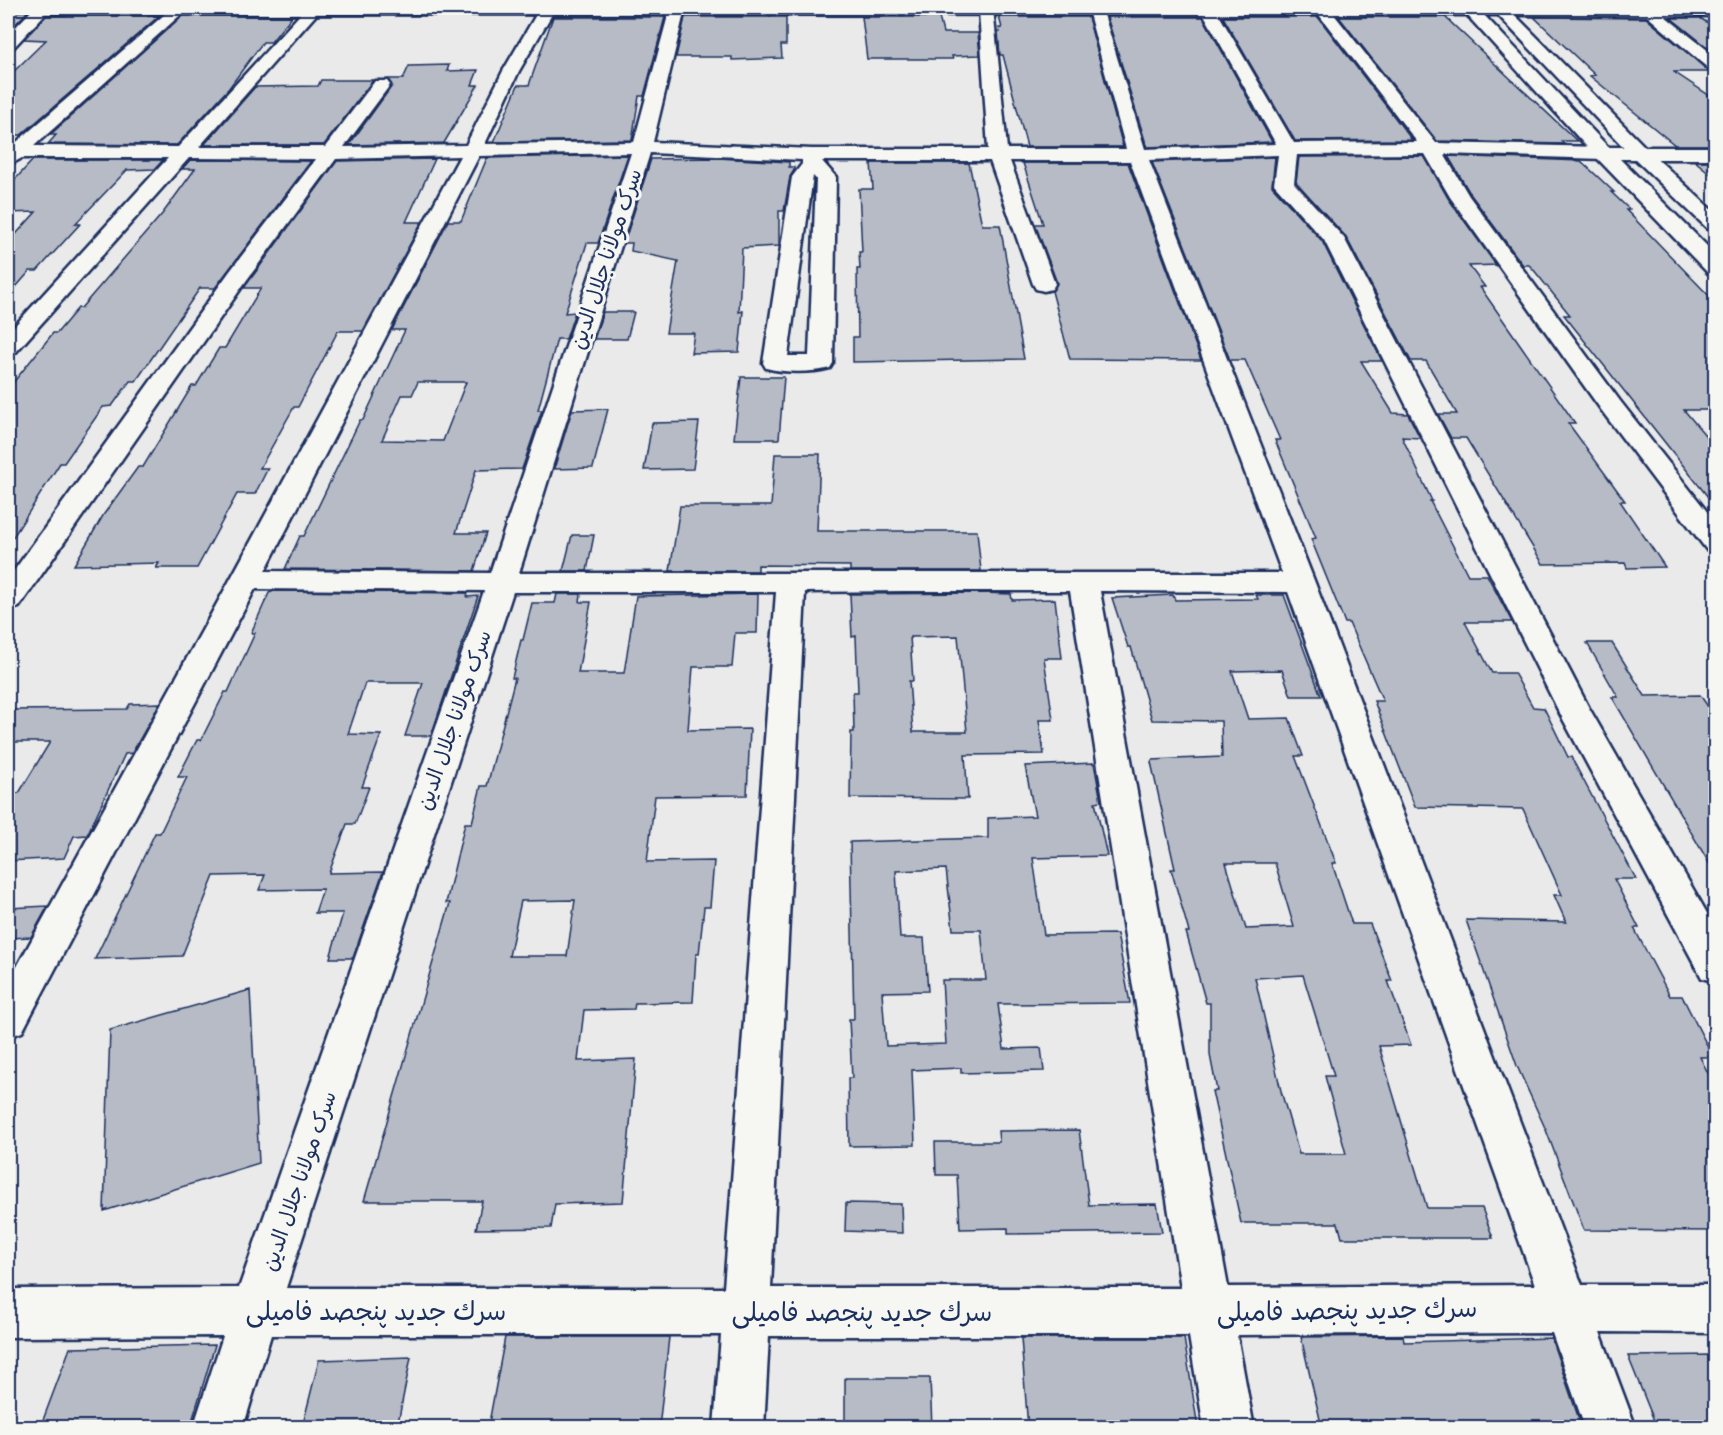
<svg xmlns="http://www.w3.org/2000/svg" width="1723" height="1435" font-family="Caveat,'Playpen Sans Arabic',sans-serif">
  <rect width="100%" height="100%" fill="#e9eae9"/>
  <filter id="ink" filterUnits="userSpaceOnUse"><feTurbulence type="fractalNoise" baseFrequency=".0167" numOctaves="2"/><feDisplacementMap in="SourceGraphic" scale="12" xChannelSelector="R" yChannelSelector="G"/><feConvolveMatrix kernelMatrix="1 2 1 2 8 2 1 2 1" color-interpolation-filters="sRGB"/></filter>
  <g filter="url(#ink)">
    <!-- building -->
    <path fill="#b6bbc6" stroke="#1b2f5e" stroke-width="1.5" fill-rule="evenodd" d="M28 11 8 32V12Z
      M46 16H159L21 135H8V77L46 40 24 39Z
      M182 16H292L271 42H263L229 88 177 145 48 144 56 135H50Z
      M553 17H665L644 96H639L632 140 494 142 518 85H529Z
      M685 17H786V45H781L782 58 732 60V57H676Z
      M862 17H939L943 33H978L980 55 952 56 953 59H867Z
      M999 17H1088L1123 147H1027L1003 55H1000L998 32H1000L999 28H1002Z
      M1107 17H1203L1272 142 1147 147Z
      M1223 17H1318L1412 140 1295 141Z
      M1339 17H1445L1577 141H1561L1564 144 1437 141Z
      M1534 17 1646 18 1710 72H1674L1716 100V145H1675L1590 76 1595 75Z
      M1671 18H1700L1716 28V54Z
      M449 65 447 71 478 70 472 85H478L444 143 349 145 392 86 388 79H403L409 66Z
      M321 80H373L324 145H204L255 87 318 86Z
      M628 155 598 243H587L565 313 575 312 566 339H557L538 410H542L522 469 476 470 456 533H486L474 571 285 569 300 536H304L360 420H363L405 330H392L448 221H461L487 158ZM418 382H466L443 441 382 440 402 395H412Z
      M1424 156 1448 198 1496 265 1469 266 1485 287H1480L1575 423H1568L1625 501H1620L1665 567 1627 568 1625 563 1543 564 1466 438H1451L1438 414H1457L1426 361H1411L1346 237 1296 182 1299 157Z
      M1448 156 1581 161 1614 192H1611L1630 210H1626L1716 303V410H1684L1716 448V507L1564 315H1570L1533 269 1529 265H1523L1471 195Z
      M1275 157 1272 186 1322 241 1382 361H1361L1393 413 1408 414 1420 438 1402 437 1432 501H1430L1468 575H1487L1512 622H1465L1492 673H1514L1533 707 1544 708 1568 757H1571L1636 879H1614L1639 928H1634L1670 996H1682L1713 1057H1700L1716 1089V1231L1584 1230 1546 1130 1517 1066 1466 920 1566 922 1554 895H1562L1523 809 1415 807 1374 701H1383L1349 623H1345L1311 539 1316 538 1275 440H1280L1245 360H1230L1152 162Z
      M718 158 789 162V167H794V170L790 177 784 211H779V246L742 248 739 312 743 311 739 352 691 353 694 333H666L678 261 631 251 632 243H624L651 159Z
      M435 159 406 222H422L363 331H338L298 407H294L260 468H268L255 494H237L197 568H156L159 563 74 565 104 514 138 467H143L192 386H196L219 348H225L261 288H244L337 161Z
      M33 160H163L155 169 127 170 75 224H80L37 271H30L8 296V243L36 212 8 213V187Z
      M190 160 311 161 215 288H200L136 381H130L112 406 103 407 64 463H60L8 545V389L53 333H57L78 308H81L163 213 195 169H182Z
      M1695 161H1716V178Z
      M871 163H969L982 225H1000L1024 359 853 362V337H858L857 269H860L859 252H862L859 189H873Z
      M1023 163H1128L1201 360 1070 359 1052 291 1057 283 1035 224H1043Z
      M603 312H634L627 339H594Z
      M741 377H784L779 439H734Z
      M608 409 593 468 554 469 572 410Z
      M699 422 693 469 644 470 652 423Z
      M775 454H820L817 531H977L981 571H850V566L758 565V571H670L680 506H771Z
      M572 535H594L587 571H563Z
      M274 591 468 593 467 597 478 596 431 736H405L423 683H365L348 734 381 735 362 787H369L355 824H347L329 873 383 872 353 958H330L343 913H315L323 889 259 890 265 875 214 876 182 956 95 959 155 833H160L187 777H178L197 740H201L225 692H228L255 633H251L269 593Z
      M983 593 1011 594 1012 600 1055 599 1062 658H1044L1053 720H1039L1044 754 965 755 968 799 850 798 851 732H854L853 692H858L856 636 852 637 850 594ZM958 636 967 732H913L909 681H913L910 637Z
      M557 594H581L580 602H591L578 673H624L636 596 758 594 757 633H735L732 667H693L688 730 750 729 747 795 655 796 647 862 714 861 710 907H704L699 954H696L693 1002 635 1003 634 1009 584 1010 578 1061 636 1059 623 1202 555 1204 551 1228 476 1229 482 1201H364L450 903H446L465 823H472L481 786H487L515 678H512L521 640H523L532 603H555ZM575 900 567 956H509L521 901Z
      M1173 595 1175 600 1258 599 1256 595H1284L1321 696H1291L1282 670 1232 671 1248 719 1289 718 1303 756H1295L1336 863H1332L1352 924H1370L1392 981H1388L1411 1045 1379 1046 1427 1208H1482L1493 1238H1342L1338 1223H1241L1212 1091H1217L1210 1055V1003H1206L1186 932H1189L1171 869H1175L1151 762 1152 760 1222 757 1221 721 1152 720 1131 647H1128L1112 598ZM1226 863H1275L1294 927 1246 929ZM1303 975 1334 1076H1325L1346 1154H1299L1281 1091 1255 978Z
      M1587 643H1612L1645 696 1700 695 1716 718V875L1612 697H1618Z
      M160 703 132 753 125 754 87 835 74 836 64 858 8 861V794L19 793 50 742H8V710L127 709 130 704Z
      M1094 763 1101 801 1095 802 1107 856 1033 858 1044 935 1117 934 1130 1003 998 1004 1004 1049 1041 1048 1044 1071 961 1073V1068L912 1070 915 1145 849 1146 848 1078H852L849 1019H854L850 842 988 838V818L1035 816 1025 766ZM946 869 953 930H981L986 980H942L946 1044 886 1046 882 992 928 991 924 938H900L896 871Z
      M48 906 31 937 8 938V908Z
      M250 990 259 1163 104 1211 110 1030Z
      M1079 1130 1089 1205 1157 1204 1162 1232 1008 1234V1228L960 1229 957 1175H936L935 1142H999L998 1131Z
      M846 1203 901 1204 902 1233 845 1231Z
      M1403 1336 1404 1342 1551 1338 1582 1428H1322L1301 1337Z
      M505 1337H669L659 1428H488Z
      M1021 1338H1184L1198 1428H1028Z
      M215 1345 190 1428H40L70 1348Z
      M1716 1355V1428H1657L1628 1356Z
      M411 1357 397 1428H302L319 1360Z
      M845 1378H930L932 1428H845Z"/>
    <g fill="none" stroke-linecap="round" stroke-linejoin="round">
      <!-- minor casing -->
      <g stroke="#1b2f5e" stroke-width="5">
        <path id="minor" d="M172 8 187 9 34 146 178 147 306 8 321 9 199 147H325L375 81H387L390 85 344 147 466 145 503 71 540 8 555 9 519 71 485 144 634 142 670 8 685 9 653 142 812 149H988L979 10 981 8H993L1007 149H1126L1088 10 1090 8H1102L1145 149 1276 144 1202 11 1205 8H1215L1294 143 1417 142 1316 11 1319 8H1329L1436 143 1603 147H1716V159H1603L1444 154 1469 196 1620 401 1716 523V552L1706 549 1602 411 1450 197 1425 154 1297 155 1294 183 1344 238 1589 708 1716 929V982L1702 978 1557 708 1324 240 1274 184 1278 155 1149 160 1315 583 1582 1285H1716V1333L1600 1332 1636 1428H1585L1552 1333 1237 1335 1254 1428H1204L1189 1336H769L764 1428H714L721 1335H271L243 1428H193L223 1336 8 1337V1289L239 1288 484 591 255 589 22 1032 8 1037V983L230 580 460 156 336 159 246 281 19 607 8 610V579L230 271 316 159 189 158 16 352 8 354V333L168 158H22L9 165 8 146H12ZM631 153 490 573 265 571 479 156ZM650 153 802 160V164L792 177 763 363 766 368C785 373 811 373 830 368L833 363 836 177 822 161H990L1033 284 1036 289 1044 291 1052 289 1055 284 1010 161H1130L1282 573H519ZM813 176 816 179 809 356H788ZM904 591H1070L1181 1288H771L805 592ZM1100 591 1288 592 1535 1285 1228 1287ZM513 592H776L724 1288H286Z
          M1645 8H1655L1716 57V71L1710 70 1645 14 1642 11Z"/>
      </g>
      <!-- major casing -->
      <g stroke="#1b2f5e" stroke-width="5">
        <path id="major" d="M34 8H1716V16L1515 15 1647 149 1716 214V232L1709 230 1633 157 1498 15H1484L1610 149 1716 255V274L1708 273 1596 157 1467 15 45 14 14 47 8 49V35Z"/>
      </g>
      <!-- minor -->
      <use href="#minor" fill="#f6f6f2" fill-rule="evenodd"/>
      <!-- major -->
      <use href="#major" fill="#f6f6f2" fill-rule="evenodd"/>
    </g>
  </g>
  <g text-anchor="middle" stroke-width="6" stroke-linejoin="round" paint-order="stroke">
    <!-- street labels -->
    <g font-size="21" fill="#1b2f5e" stroke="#f6f6f2">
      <text transform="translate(606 259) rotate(-72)" y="7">سرک مولانا جلال الدین</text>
      <text transform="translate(454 720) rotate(-71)" y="7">سرک مولانا جلال الدین</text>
      <text transform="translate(299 1181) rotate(-71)" y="7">سرک مولانا جلال الدین</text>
    </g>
    <!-- near-street labels -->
    <g font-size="26" fill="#1b2f5e" stroke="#f6f6f2">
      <text transform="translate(1347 1310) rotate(-1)" y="9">سرك جدید پنجصد فامیلی</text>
      <text x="376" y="1320">سرك جدید پنجصد فامیلی</text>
      <text x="862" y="1321">سرك جدید پنجصد فامیلی</text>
    </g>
  </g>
  <!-- margin -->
  <rect width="1723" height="1435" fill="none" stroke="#f6f6f2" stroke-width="30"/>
  <rect x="15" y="15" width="1693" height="1405" fill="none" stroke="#1b2f5e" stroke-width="2" filter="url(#ink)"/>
</svg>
